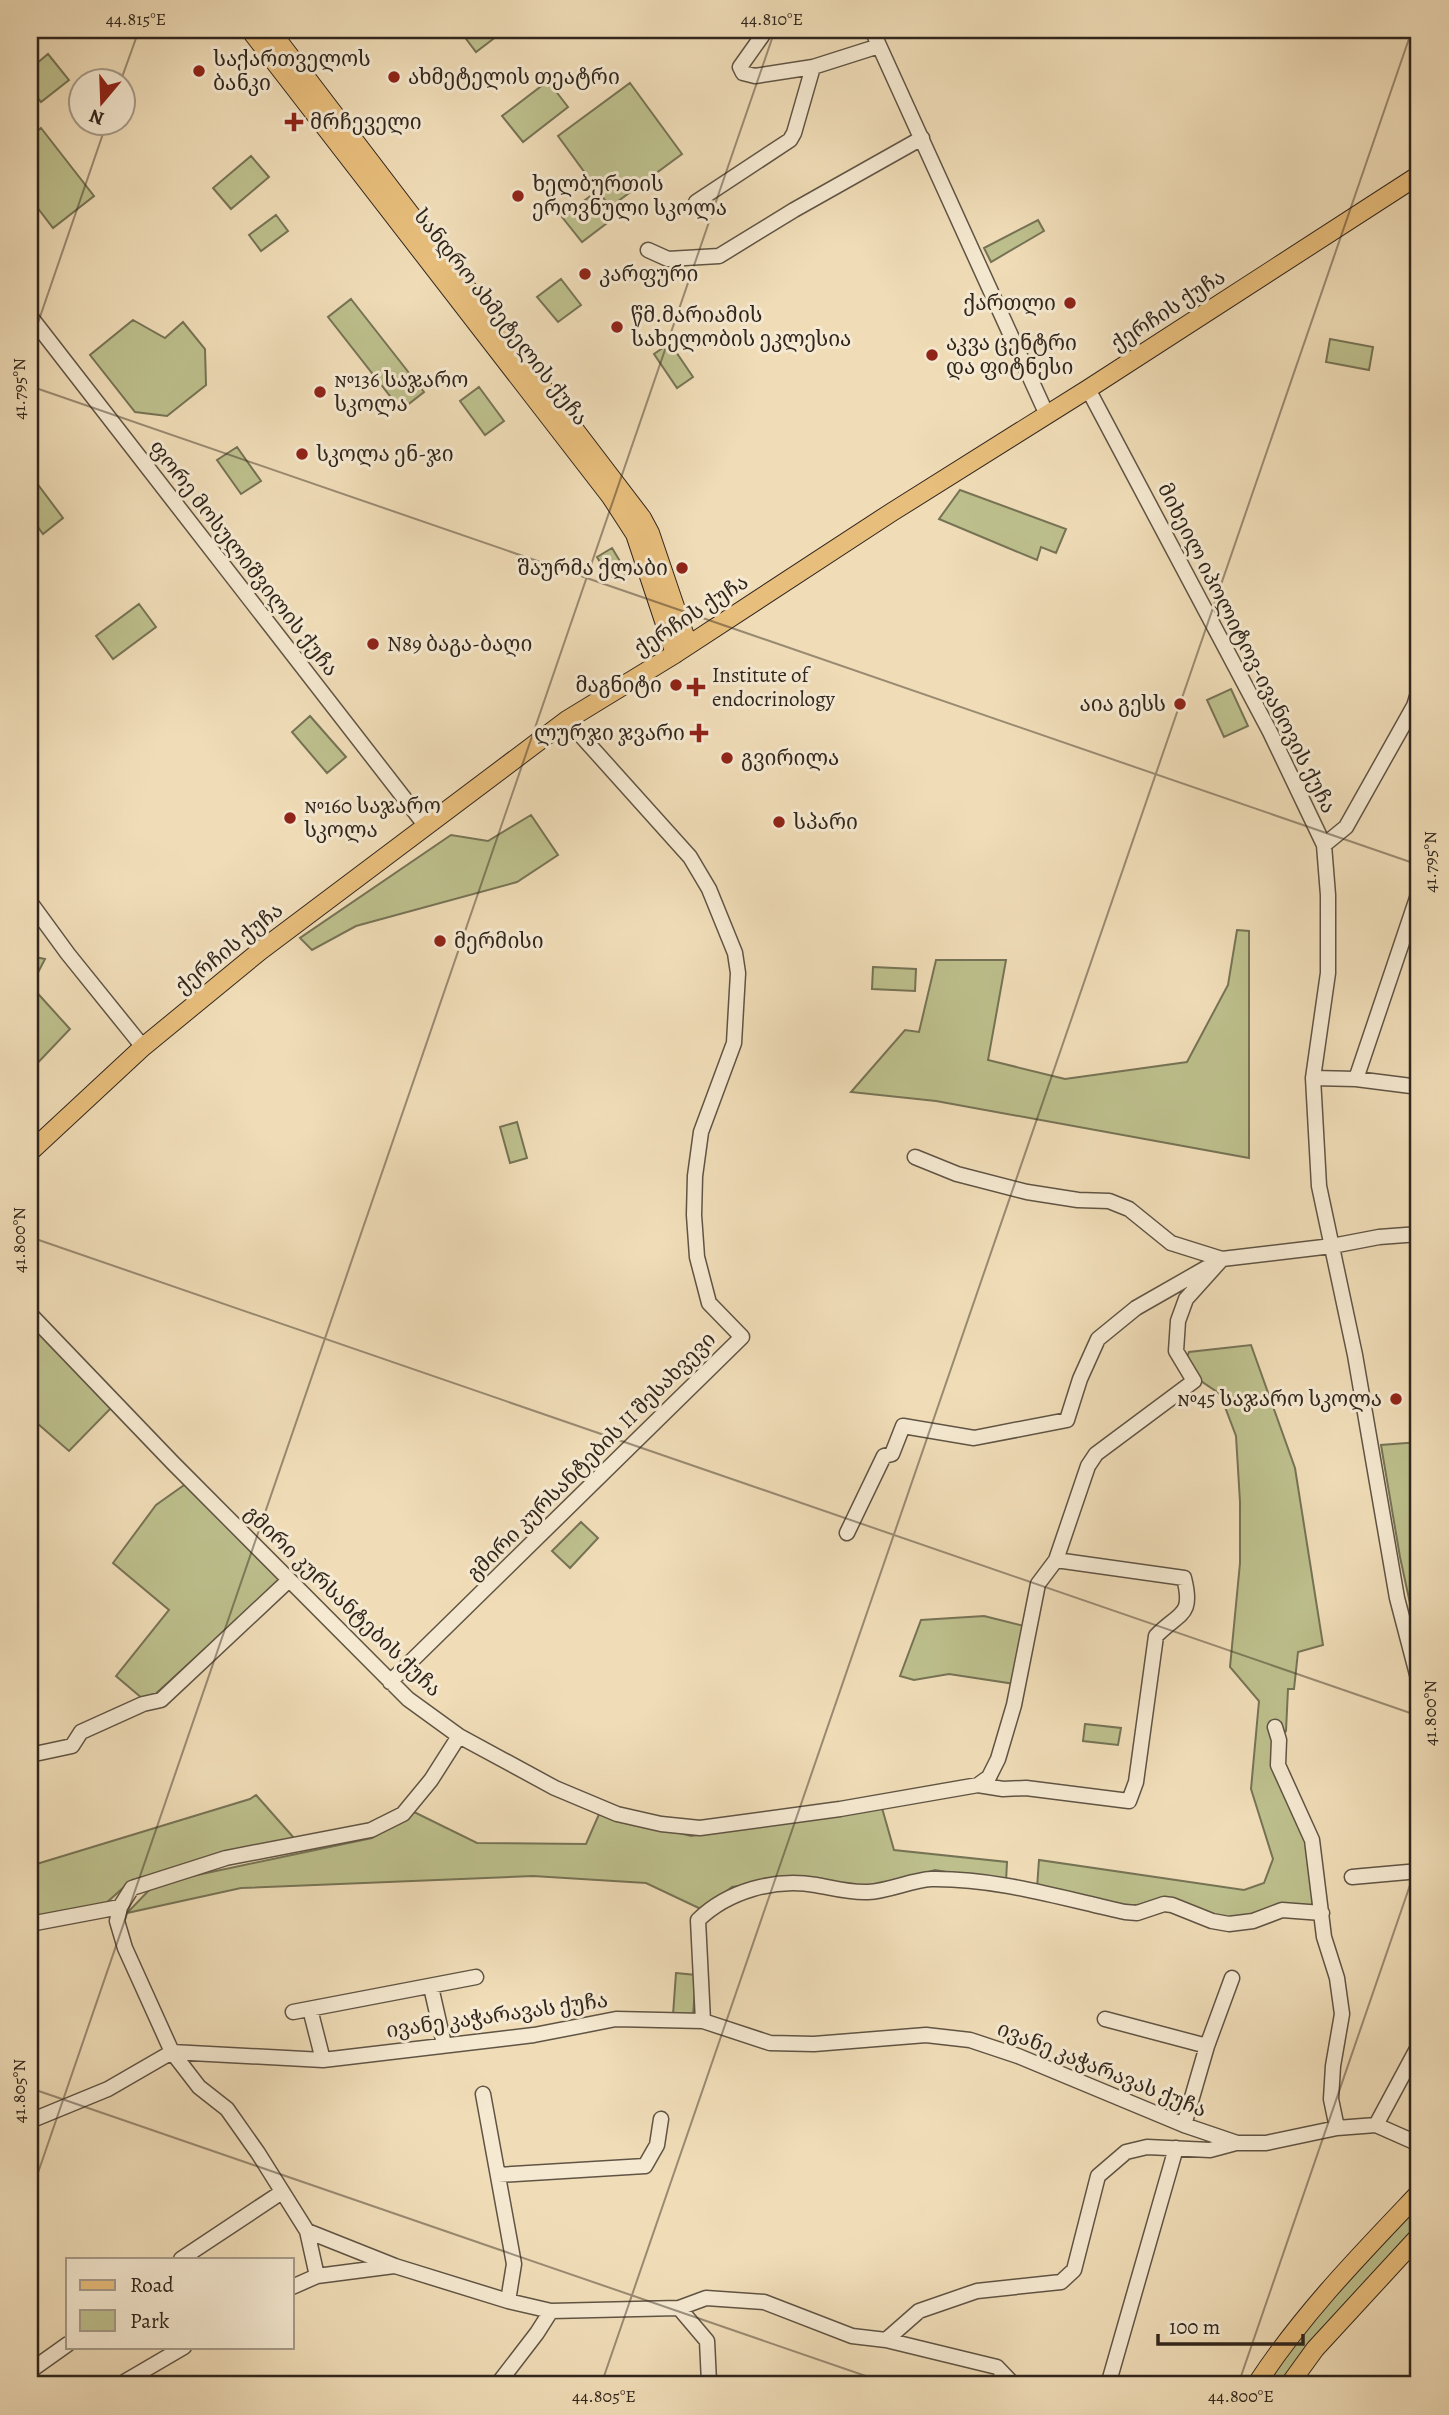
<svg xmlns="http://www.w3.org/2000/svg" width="1449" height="2415" font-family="Alegreya,'Noto Serif Georgian',serif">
  <rect width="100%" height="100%" fill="#f0ddb8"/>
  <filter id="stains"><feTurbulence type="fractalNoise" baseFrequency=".00286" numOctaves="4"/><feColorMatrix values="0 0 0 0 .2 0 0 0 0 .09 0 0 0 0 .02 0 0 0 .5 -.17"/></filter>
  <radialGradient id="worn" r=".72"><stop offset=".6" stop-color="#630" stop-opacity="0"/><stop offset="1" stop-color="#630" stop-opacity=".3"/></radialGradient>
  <!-- green -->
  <path fill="#bdc08d" stroke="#767355" stroke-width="2" d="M465 30H498L501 33 476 52 461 32Z
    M48 54 69 80 41 102 30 89V69Z
    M548 81 568 107 523 142 502 116Z
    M630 83 682 154 610 207 558 136Z
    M41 128 94 196 53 228 30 198V137Z
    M251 156 269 177 231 209 213 188Z
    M592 195 611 220 582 242 562 217Z
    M276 215 288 231 261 251 249 235Z
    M1038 220 1044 231 991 262 984 248Z
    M561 279 581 305 558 322 537 297Z
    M351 299 424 392 401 410 328 317Z
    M133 320 165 338 183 322 205 349 206 385 167 416 135 412 90 355Z
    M1330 339 1373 347 1369 370 1326 362Z
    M670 343 693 377 677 388 654 354Z
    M479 387 504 421 485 435 460 401Z
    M237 447 261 481 241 494 217 460Z
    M30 474 63 518 43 534 30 516Z
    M960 490 1066 529 1056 553 1041 547 1037 560 939 519Z
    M612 548 629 576 609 577 597 557Z
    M139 604 156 627 113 659 96 636Z
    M1231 689 1248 726 1224 737 1207 700Z
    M310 716 346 757 327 773 292 732Z
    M531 815 558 855 517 882 356 926 312 950 300 938 451 835 488 841Z
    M1237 930 1249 931V1158L936 1101 851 1092 905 1030 919 1032 936 960H1006L988 1060 1065 1079 1187 1062 1228 985Z
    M30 956 45 959 31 986 70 1029 30 1071Z
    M873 967 916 969 915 991 872 989Z
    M517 1122 527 1158 510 1163 500 1127Z
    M30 1321 113 1406 69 1451 30 1417Z
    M1251 1345 1295 1468 1323 1645 1298 1652 1294 1689H1288L1286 1731 1276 1741 1306 1833 1318 1903 1309 1907 1252 1919 1218 1917 1169 1902 1125 1906 1037 1888 1039 1860 1244 1890 1264 1883 1273 1859 1251 1789 1259 1701 1230 1667 1240 1563V1502L1236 1436 1220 1394 1195 1377 1186 1360 1189 1352Z
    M1419 1442V1645L1400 1557 1381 1445Z
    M187 1483 279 1576 278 1582 150 1699H143L116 1676 169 1610 113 1563 156 1505Z
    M581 1522 598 1538 570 1568 552 1551Z
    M984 1616 1024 1626 1015 1684 949 1674 914 1680 900 1676 921 1620Z
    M1085 1724 1121 1728 1118 1745 1083 1741Z
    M256 1795 294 1838 132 1880 105 1904 30 1918V1866L250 1799Z
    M882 1808 894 1850 1007 1862 1006 1882 935 1870 875 1888 791 1878 732 1887 703 1910 646 1883 533 1876 241 1888 127 1913 155 1884 372 1838 414 1812 477 1843 586 1844 600 1812 691 1836Z
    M676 1973 696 1975 693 2016 673 2015Z
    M1419 2200V2225L1311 2345 1281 2385H1262L1295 2337Z"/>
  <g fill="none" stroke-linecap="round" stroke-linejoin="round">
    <!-- minor casing -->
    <g stroke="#605444" stroke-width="17">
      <path id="minor" d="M756 30 762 36 740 67 743 73 755 76 813 67 879 46
        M872 30 1047 415
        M696 202 790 140 794 133 813 67
        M648 250 668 259 719 256 794 210 922 138
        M30 316 425 825
        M1088 389 1270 732 1324 845 1328 895V973L1313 1078 1319 1186 1355 1355 1397 1598 1419 1682
        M1324 845 1346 827 1414 706 1419 690
        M30 902 68 954 143 1047
        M1313 1078 1356 1079 1419 1087
        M1356 1079 1419 892
        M915 1157 957 1174 1027 1192 1078 1200 1109 1201 1129 1209 1171 1243 1222 1259
        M30 1314 173 1463 408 1699 459 1736 555 1788 617 1814 661 1824 700 1828 840 1809 978 1785 1003 1789 1026 1788 1129 1801 1136 1782 1156 1636C1179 1612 1194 1617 1184 1578L1056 1560
        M847 1533 884 1456 892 1454 903 1426 974 1438 1067 1420 1080 1379 1098 1339 1136 1308 1206 1268
        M390 1682 742 1337 709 1303 697 1257 694 1215 695 1176 701 1132 734 1043 738 973 735 953 709 889 690 857 567 720
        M1275 1727 1279 1740 1278 1765 1312 1840 1324 1937 1337 1978 1342 2014 1333 2066 1331 2099 1337 2128
        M30 1755 72 1746 81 1732 143 1704 161 1700 289 1580
        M978 1785 989 1777 998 1759 1014 1705 1038 1584 1056 1560 1088 1466 1096 1454 1194 1381 1176 1351 1178 1321 1186 1299 1222 1259 1332 1246 1379 1237 1419 1234
        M1352 1877 1419 1871
        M30 1924 120 1907
        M431 1987 444 2044
        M310 2009 323 2060
        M293 2012 476 1977
        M1105 2019 1207 2046
        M703 2021 698 1920C728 1891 774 1878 816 1885 833 1888 850 1893 868 1892 889 1891 912 1880 931 1879 997 1878 1061 1898 1125 1912L1137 1913 1164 1904 1172 1905 1212 1921 1229 1924 1253 1921 1282 1910 1322 1913
        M483 2094 514 2264 508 2301
        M30 2121 108 2089 172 2052 323 2060 534 2035 616 2019 703 2021 770 2043 814 2044 926 2035 970 2040 1018 2056 1184 2125 1237 2143H1266L1337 2128 1376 2125 1419 2144
        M1184 2125 1207 2046 1232 1978
        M1376 2125 1419 2045
        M498 2175 645 2166 657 2145 661 2119
        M307 2231 395 2266 508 2301 551 2311 679 2308 706 2298 764 2302 852 2336 886 2340 997 2367 1014 2385
        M181 2259 282 2192
        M317 2276 307 2231 258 2153 227 2109 199 2087 172 2052 125 1948 117 1921 120 1907 132 1888 226 1858 371 1830 403 1814 431 1780 459 1736
        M292 2287 317 2276 394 2266
        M679 2308 707 2341 709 2382 718 2385
        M886 2340 919 2311 977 2291 1061 2282 1074 2270 1098 2176 1126 2152 1147 2147 1210 2150 1236 2143
        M30 2371 68 2344
        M119 2385 184 2347
        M497 2385 537 2333 551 2311
        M1108 2385 1176 2148"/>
    </g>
    <!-- major casing -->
    <g stroke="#30261d" stroke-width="20">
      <path id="major" d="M250 30 611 497 635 534 675 654
        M270 30 642 518 650 533 688 645
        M30 1152 143 1047 260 951 567 720 675 654 892 512 1088 389 1419 175
        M1256 2385C1302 2314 1361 2254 1419 2193
        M1289 2385 1315 2349 1419 2236"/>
    </g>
    <!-- minor -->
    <use href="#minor" stroke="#f5e9d1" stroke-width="14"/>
    <!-- major -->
    <use href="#major" stroke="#e8be7c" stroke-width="18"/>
  </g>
  <!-- ticks -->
  <path fill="none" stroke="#30261d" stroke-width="2" stroke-opacity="0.45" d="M121 80 139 30M30 346 107 122M30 386 1419 865M30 1237 1419 1716M30 2088 892 2385M30 2196 775 30M601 2385 1412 30M1238 2385 1419 1859"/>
  <!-- markers -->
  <g fill="#8f2418" stroke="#f5e9d1" stroke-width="2.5">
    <circle cx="199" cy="71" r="7"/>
    <circle cx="394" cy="77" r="7"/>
    <path d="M290.5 111.5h7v7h7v7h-7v7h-7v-7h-7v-7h7z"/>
    <circle cx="518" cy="196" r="7"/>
    <circle cx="585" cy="274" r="7"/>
    <circle cx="1070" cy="303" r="7"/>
    <circle cx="617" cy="327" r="7"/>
    <circle cx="932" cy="355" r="7"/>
    <circle cx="320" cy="392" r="7"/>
    <circle cx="302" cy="454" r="7"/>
    <circle cx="682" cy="568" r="7"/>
    <circle cx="373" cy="644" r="7"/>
    <circle cx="676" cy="685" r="7"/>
    <path d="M692.5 676.5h7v7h7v7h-7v7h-7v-7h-7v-7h7z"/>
    <circle cx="1180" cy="704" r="7"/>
    <path d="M695.5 722.5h7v7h7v7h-7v7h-7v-7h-7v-7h7z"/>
    <circle cx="727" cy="758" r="7"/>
    <circle cx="290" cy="818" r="7"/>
    <circle cx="779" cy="822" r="7"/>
    <circle cx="440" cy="941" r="7"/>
    <circle cx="1396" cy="1399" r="7"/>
  </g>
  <g text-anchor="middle" stroke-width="6" stroke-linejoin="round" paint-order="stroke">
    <!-- poi labels -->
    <g font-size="21" fill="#30261d" stroke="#f5e9d1" text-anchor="start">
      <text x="213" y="66">საქართველოს<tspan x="213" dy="24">ბანკი</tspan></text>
      <text x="408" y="84">ახმეტელის თეატრი</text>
      <text x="310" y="129">მრჩეველი</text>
      <text x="532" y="191">ხელბურთის<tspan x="532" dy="24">ეროვნული სკოლა</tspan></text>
      <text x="599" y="281">კარფური</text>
      <text x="1056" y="310" text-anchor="end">ქართლი</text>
      <text x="631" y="322">წმ.მარიამის<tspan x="631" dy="24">სახელობის ეკლესია</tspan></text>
      <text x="946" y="350">აკვა ცენტრი<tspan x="946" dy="24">და ფიტნესი</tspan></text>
      <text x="334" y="387">№136 საჯარო<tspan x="334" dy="24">სკოლა</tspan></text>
      <text x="316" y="461">სკოლა ენ-ჯი</text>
      <text x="668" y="575" text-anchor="end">შაურმა ქლაბი</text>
      <text x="387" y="651">N89 ბაგა-ბაღი</text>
      <text x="712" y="682">Institute of<tspan x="712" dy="24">endocrinology</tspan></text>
      <text x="662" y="692" text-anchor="end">მაგნიტი</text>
      <text x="1166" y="711" text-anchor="end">აია გესს</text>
      <text x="685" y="740" text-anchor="end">ლურჯი ჯვარი</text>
      <text x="741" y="765">გვირილა</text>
      <text x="304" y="813">№160 საჯარო<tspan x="304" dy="24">სკოლა</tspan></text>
      <text x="793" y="829">სპარი</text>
      <text x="454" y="948">მერმისი</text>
      <text x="1382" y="1406" text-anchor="end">№45 საჯარო სკოლა</text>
    </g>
    <!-- street labels -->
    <g font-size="21" fill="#30261d" stroke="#f5e9d1">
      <text transform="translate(1168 310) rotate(-33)" y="7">ქერჩის ქუჩა</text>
      <text transform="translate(501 317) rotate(52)" y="7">სანდრო ახმეტელის ქუჩა</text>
      <text transform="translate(244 558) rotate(52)" y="7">ფორე მოსულიშვილის ქუჩა</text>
      <text transform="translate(691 615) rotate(-33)" y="7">ქერჩის ქუჩა</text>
      <text transform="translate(1247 648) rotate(63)" y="7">მიხეილ იპოლიტოვ-ივანოვის ქუჩა</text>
      <text transform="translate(229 948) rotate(-39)" y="7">ქერჩის ქუჩა</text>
      <text transform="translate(591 1456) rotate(-45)" y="7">გმირი კურსანტების II შესახვევი</text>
      <text transform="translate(343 1601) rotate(44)" y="7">გმირი კურსანტების ქუჩა</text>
      <text transform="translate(497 2015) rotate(-8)" y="7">ივანე კაჭარავას ქუჩა</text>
      <text transform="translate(1102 2069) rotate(22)" y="7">ივანე კაჭარავას ქუჩა</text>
    </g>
  </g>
  <!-- margin -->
  <rect width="1449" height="2415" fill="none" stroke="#f0ddb8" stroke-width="77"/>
  <!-- legend -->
  <rect x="66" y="2258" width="228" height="91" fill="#f5e9d1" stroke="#a69b89" stroke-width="2"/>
  <rect x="80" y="2280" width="35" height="10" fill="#e8be7c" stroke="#a69b89" stroke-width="2"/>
  <text x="130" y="2292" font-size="21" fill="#30261d">Road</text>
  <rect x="80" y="2310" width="35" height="21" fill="#bdc08d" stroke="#a69b89" stroke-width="2"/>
  <text x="130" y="2328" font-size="21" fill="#30261d">Park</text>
  <!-- north arrow -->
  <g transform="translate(102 102) rotate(199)"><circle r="33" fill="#f5e9d1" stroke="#a69b89" stroke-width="2"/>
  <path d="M0-5L12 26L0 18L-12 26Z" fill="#8f2418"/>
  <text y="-10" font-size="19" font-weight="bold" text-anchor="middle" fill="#30261d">N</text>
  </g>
  <!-- scale -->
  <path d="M1158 2334v10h145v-10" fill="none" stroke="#30261d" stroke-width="3.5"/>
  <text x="1169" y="2334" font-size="21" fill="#30261d" stroke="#f5e9d1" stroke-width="5" paint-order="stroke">100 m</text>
  <rect x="38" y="38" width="1372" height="2338" fill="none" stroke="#30261d" stroke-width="2.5"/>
  <g font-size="18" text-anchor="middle" fill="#30261d">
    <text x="136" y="25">44.815°E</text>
    <text x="772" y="25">44.810°E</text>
    <text transform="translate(19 389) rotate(-90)" y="6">41.795°N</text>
    <text transform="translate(1430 862) rotate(-90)" y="6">41.795°N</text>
    <text transform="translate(19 1240) rotate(-90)" y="6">41.800°N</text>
    <text transform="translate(1430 1713) rotate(-90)" y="6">41.800°N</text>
    <text transform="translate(19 2091) rotate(-90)" y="6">41.805°N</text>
    <text x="604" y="2402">44.805°E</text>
    <text x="1241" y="2402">44.800°E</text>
  </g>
  <rect width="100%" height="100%" filter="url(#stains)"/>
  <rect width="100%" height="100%" fill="url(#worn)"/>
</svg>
